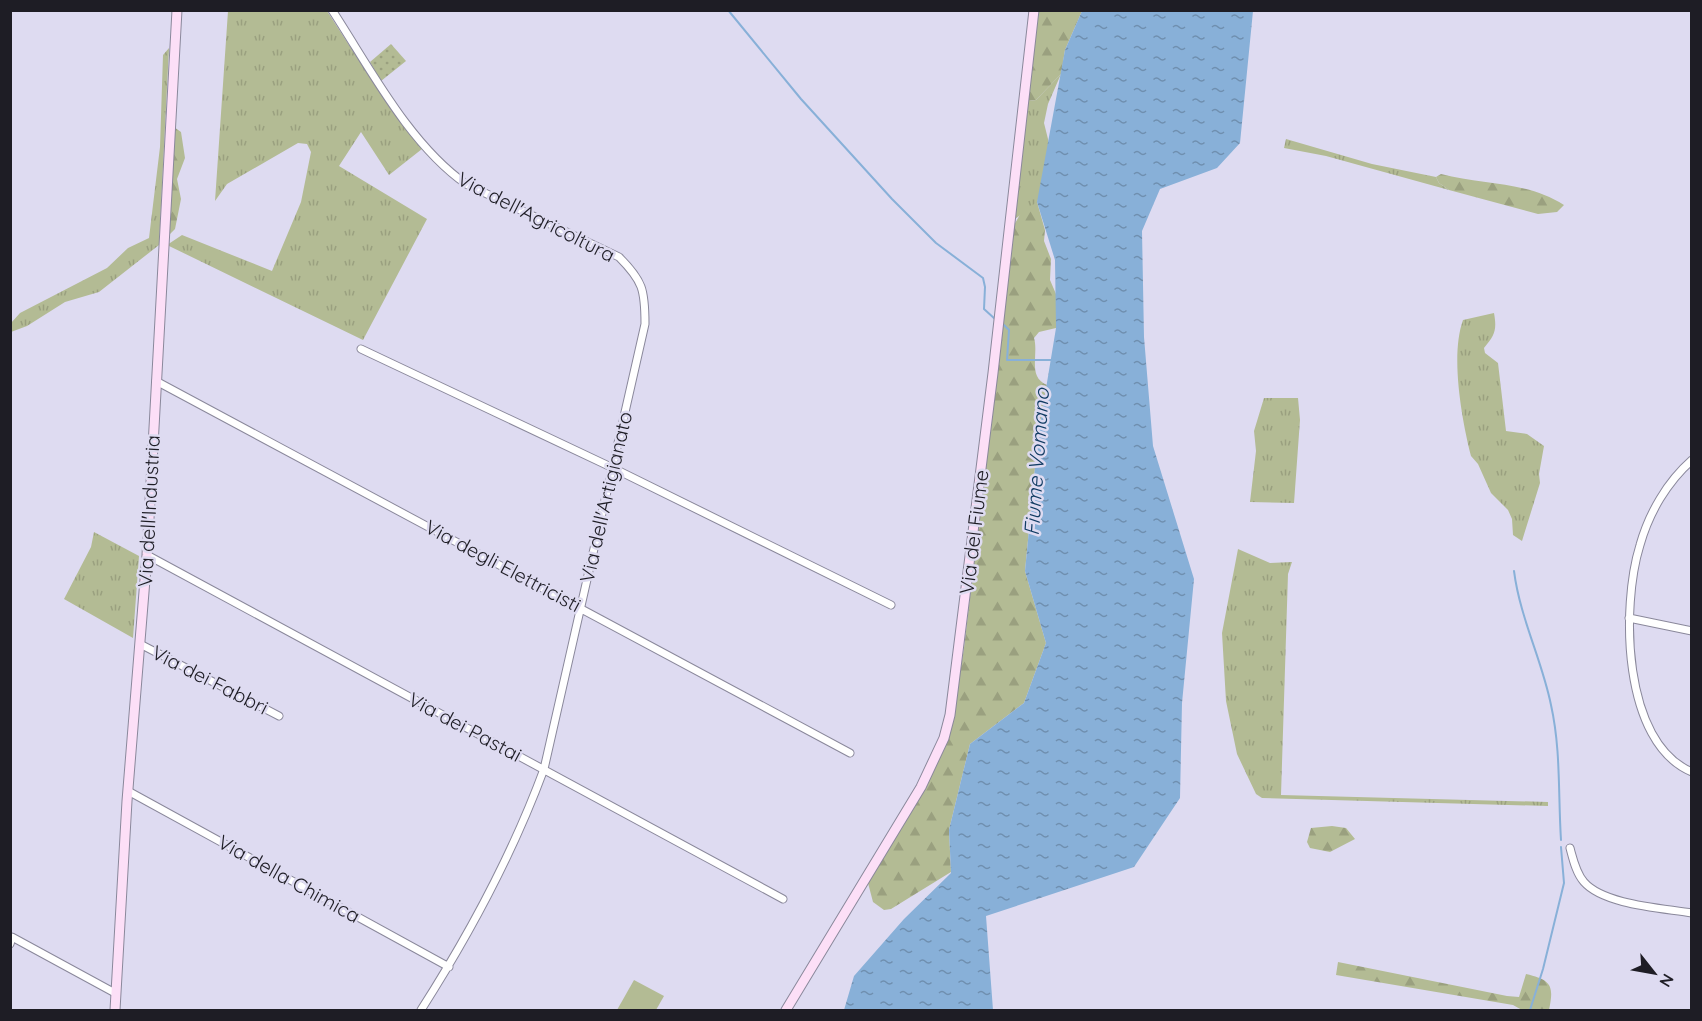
<svg xmlns="http://www.w3.org/2000/svg" width="1702" height="1021" font-family="Quicksand,sans-serif">
  <defs>
    <pattern id="grass-tufts" width="24" height="20" patternUnits="userSpaceOnUse" patternTransform="scale(1.5)"><rect width="24" height="20" fill="#b3bb94"/><path d="M3 7l-1-3M5 7V3M7 7l1-3M15 17l-1-3M17 17v-4M19 17l1-3" fill="none" stroke="#9aa07f"/></pattern>
    <pattern id="forest-firs" width="22" height="20" patternUnits="userSpaceOnUse" patternTransform="scale(1.5)"><rect width="22" height="20" fill="#b3bb94"/><path d="M5 1l3.5 6h-7zM16 11l3.5 6h-7z" fill="#9aa07f"/></pattern>
    <pattern id="garden-dots" width="8" height="8" patternUnits="userSpaceOnUse" patternTransform="scale(1.5)"><rect width="8" height="8" fill="#b3bb94"/><path d="M2 2h.1M6 6h.1" fill="none" stroke="#9aa07f" stroke-width="1.8" stroke-linecap="round"/></pattern>
    <pattern id="water-ripples" width="26" height="14" patternUnits="userSpaceOnUse" patternTransform="scale(1.5)"><rect width="26" height="14" fill="#88b0d8"/><path d="M2 4q2-2 4 0t4 0M15 11q2-2 4 0t4 0" fill="none" stroke="#6f8faf"/></pattern>
  </defs>
  <rect width="100%" height="100%" fill="#dedbf1"/>
  <!-- grass -->
  <path fill="url(#grass-tufts)" d="M228 11H327L382 96 422 149 389 175 361 132 339 166 427 219 363 340 167 245 182 235 272 271 301 202 311 152 307 144 298 143 227 184 215 201Z
    M169 48 159 245 99 292 65 302 27 326 11 332V323L20 313 107 268 128 248 149 238 160 147 163 55Z
    M1061 74 1048 104 1044 123 1051 151 1037 203 1015 219 1028 101 1036 100Z
    M1286 139 1372 164 1436 177 1439 183 1449 190 1326 156 1284 148Z
    M1494 313C1497 330 1495 335 1484 348L1485 353 1498 363 1506 431 1527 434 1544 446 1539 474 1540 483 1522 541 1513 535 1512 519 1508 510 1491 493 1478 464 1471 456C1462 420 1450 356 1463 320Z
    M1264 398H1298L1300 420 1294 503 1250 502 1256 451 1254 431Z
    M94 532 139 556 133 638 64 599 91 547Z
    M1238 549 1270 563 1292 562 1288 574 1281 795 1548 802V806L1262 798 1256 794 1237 754 1226 701 1222 633Z"/>
  <!-- forest -->
  <path fill="url(#forest-firs)" d="M1038 11H1082L1065 50 1061 74 1036 100 1028 101Z
    M174 127 181 132 185 158 177 179 181 199 175 229 169 235Z
    M1441 174C1483 185 1526 181 1564 205L1557 212 1538 214 1449 190 1439 183 1436 177Z
    M1037 202 1045 230 1044 241 1051 259 1050 280 1056 294V328L1039 332 1034 338C1039 354 1027 377 1047 385L1038 437 1025 571 1046 643 1024 703 970 744 949 830 951 872 891 909 884 910 873 902 868 883 931 775 954 711 964 648 1014 225 1021 213Z
    M1332 826 1346 828 1355 839 1330 852 1310 848 1307 842 1311 828Z
    M1338 962 1507 996 1519 997 1526 974C1552 980 1554 986 1549 1010H1522L1513 1005 1336 975Z"/>
  <!-- garden -->
  <path fill="url(#garden-dots)" d="M391 44 406 61 381 81 370 62Z"/>
  <!-- pitch -->
  <path fill="#b3bb94" d="M634 980 664 996 656 1010H617Z"/>
  <!-- water -->
  <path fill="url(#water-ripples)" d="M1082 11H1253L1240 143 1217 168 1160 189 1142 231 1144 337 1153 446 1194 579 1182 703 1180 798 1134 867 986 916 993 1010H844L854 976 904 919 951 873 949 830 970 744 1024 703 1046 643 1025 571 1038 437 1056 328 1055 260 1037 202 1065 50Z"/>
  <g fill="none" stroke-linecap="round" stroke-linejoin="round">
    <!-- stream -->
    <path stroke="#88b0d8" stroke-width="2" d="M728 10 801 99 892 199 936 243 983 278 985 287 984 309 995 319
      M1004 325 1009 330 1007 360H1052
      M1514 571C1520 618 1542 660 1551 705 1561 750 1558 794 1561 840
      M1530 1010 1543 969 1564 883 1561 847"/>
    <!-- street casing -->
    <g stroke="#8a889b" stroke-width="9">
      <path id="street" d="M332 10C370 68 409 144 466 184L619 257C643 281 645 290 645 324L544 769C513 853 469 935 421 1010
        M361 349 613 468 891 605
        M156 381 850 753
        M1692 460C1667 482 1649 513 1640 545 1621 606 1622 743 1692 772
        M147 555 783 899
        M1629 618 1692 631
        M140 644 279 716
        M128 791 449 967
        M1570 848C1573 859 1576 873 1584 882 1604 905 1663 908 1692 913
        M10 944 12 937 115 993"/>
    </g>
    <!-- secondary casing -->
    <g stroke="#8a889b" stroke-width="11">
      <path id="secondary" d="M115 1010 127 801 147 555 177 10
        M786 1010 921 787 944 738 950 715 993 373 1034 10"/>
    </g>
    <!-- street -->
    <use href="#street" stroke="#fff" stroke-width="7"/>
    <!-- secondary -->
    <use href="#secondary" stroke="#fcdff7" stroke-width="9"/>
  </g>
  <g text-anchor="middle" stroke-width="5" stroke-linejoin="round" paint-order="stroke">
    <!-- street labels -->
    <g font-size="20" fill="#1e1d25" stroke="#dedbf1">
      <text transform="translate(536 217) rotate(27)" y="7">Via dell'Agricoltura</text>
      <text transform="translate(606 497) rotate(-77)" y="7">Via dell'Artigianato</text>
      <text transform="translate(149 511) rotate(-87)" y="7">Via dell'Industria</text>
      <text transform="translate(974 532) rotate(-83)" y="7">Via del Fiume</text>
      <text transform="translate(503 566) rotate(28)" y="7">Via degli Elettricisti</text>
      <text transform="translate(210 680) rotate(27)" y="7">Via dei Fabbri</text>
      <text transform="translate(465 727) rotate(28)" y="7">Via dei Pastai</text>
      <text transform="translate(289 879) rotate(29)" y="7">Via della Chimica</text>
    </g>
    <!-- water labels -->
    <g font-size="21" font-style="italic" fill="#113c63" stroke="#dedbf1">
      <text transform="translate(1037 462) rotate(-86)" y="7">Fiume Vomano</text>
    </g>
  </g>
  <!-- border -->
  <rect width="1702" height="1021" fill="none" stroke="#1e1d25" stroke-width="24"/>
  <!-- north arrow -->
  <g transform="translate(1654 973) rotate(121)" stroke="#dedbf1" stroke-width="4.5" paint-order="stroke">
  <path d="M0-4.5L10 22L0 15L-10 22Z" fill="#1e1d25"/>
  <text y="-9" font-size="16" font-weight="bold" text-anchor="middle" fill="#1e1d25">N</text>
  </g>
</svg>
